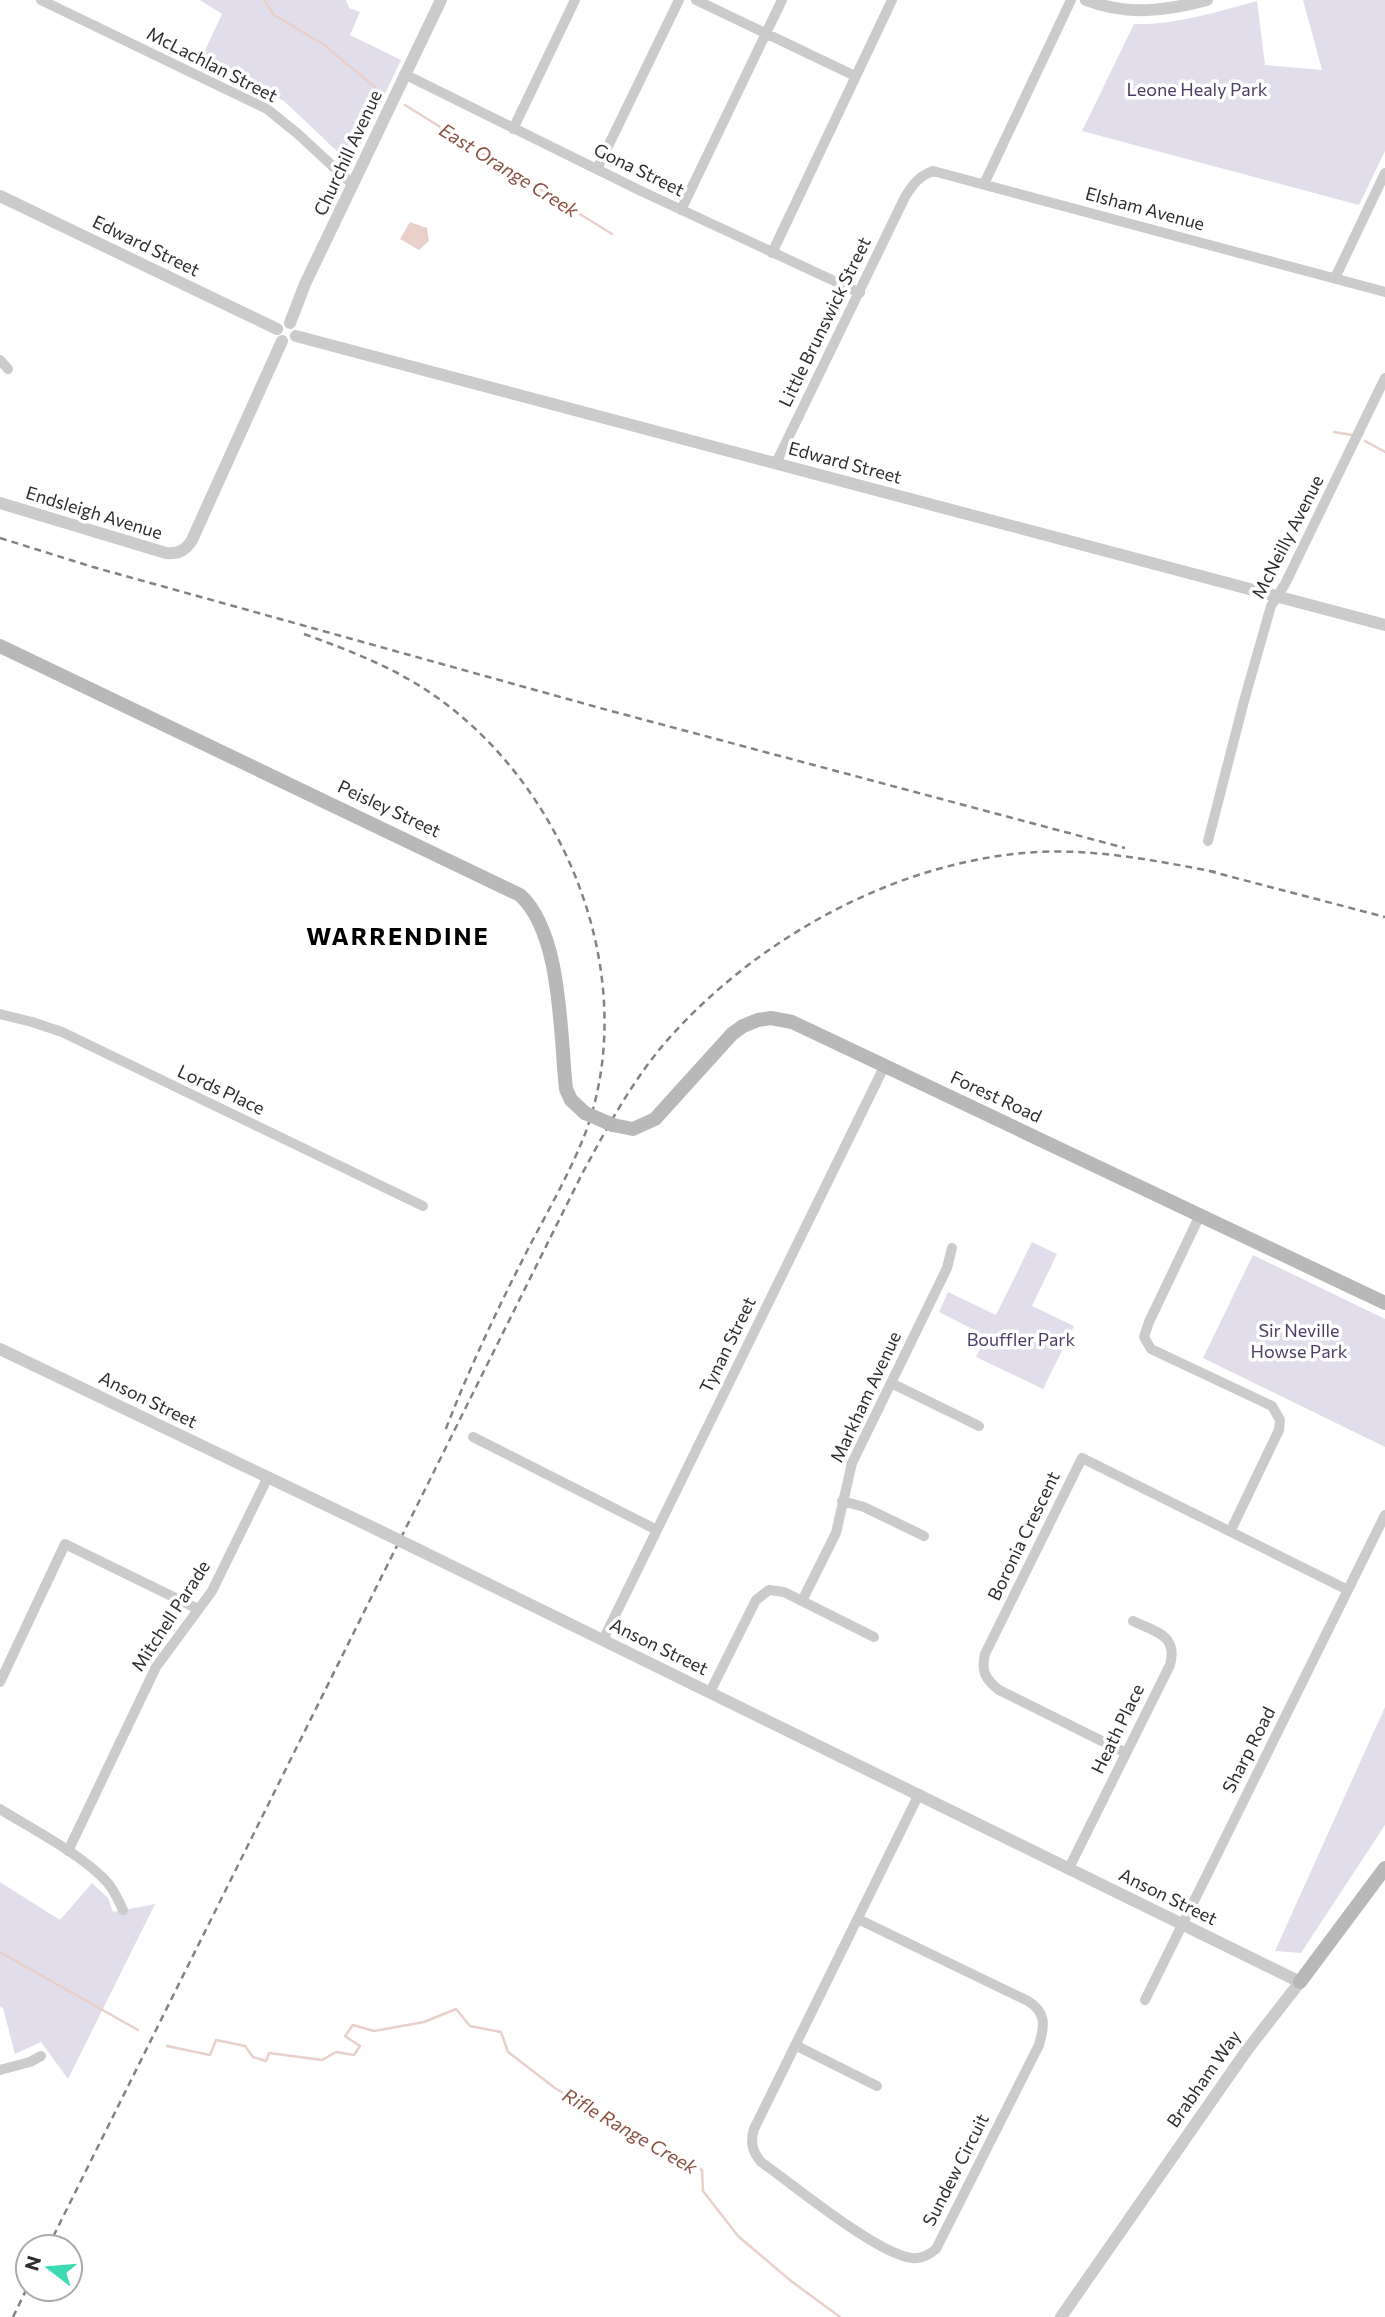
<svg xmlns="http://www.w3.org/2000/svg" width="1385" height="2317" font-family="Commissioner,sans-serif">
  <rect width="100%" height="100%" fill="#fff"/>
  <!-- green -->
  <path fill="#e1ddeb" d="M200 0H346L349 8 360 12 350 35 401 60 355 156 343 157 284 101 200 61 222 14Z
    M1303 0H1385V151L1359 205 1082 131 1134 24C1177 25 1216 12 1257 1L1265 65 1322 70Z
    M1032 1242 1057 1254 1032 1306 1074 1326 1043 1389 976 1357 986 1336 939 1312 948 1292 996 1315Z
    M1253 1255 1385 1319V1447L1203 1358Z
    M1385 1707V1825L1301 1953 1275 1951Z
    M0 1882 60 1920 92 1883 108 1898 113 1912 155 1904 68 2079 41 2042 15 2054 3 2008 0 2007Z"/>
  <!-- water -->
  <path fill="#ead0ca" d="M410 222 427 228 429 241 419 250 400 239Z"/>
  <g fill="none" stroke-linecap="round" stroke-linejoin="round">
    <!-- stream -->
    <path stroke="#ead0ca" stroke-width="2.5" d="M264 0 274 15 323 44 376 88
      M405 105 612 234
      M1334 432 1352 435
      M1365 441 1385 452
      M0 1952 138 2030
      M167 2046 210 2055 216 2040 245 2046 253 2057 266 2061 269 2053 322 2060 336 2052 354 2055 360 2046 345 2036 353 2025 374 2031 424 2022 456 2009 470 2026 501 2032 508 2052 555 2088 636 2139 659 2143 702 2170 703 2191 738 2236 791 2281 840 2317"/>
    <!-- minor -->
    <path stroke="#cbcbcb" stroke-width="10" d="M41 0 267 109 298 134 352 184
      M696 0 855 76
      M404 74 641 191 860 293
      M513 129 575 0
      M597 169 679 0
      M984 184 1071 0
      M681 210 782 0
      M772 253 892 0
      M1335 278 1385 173
      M0 360 8 369
      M776 463 905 197C913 184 919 176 933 171L1385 292
      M1208 841 1244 701 1271 606 1285 584 1385 378
      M0 1014 32 1022 62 1032 423 1206
      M1200 1215 1149 1322 1144 1337 1151 1349 1272 1406 1280 1420 1279 1430 1231 1530
      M891 1383 979 1426
      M473 1437 657 1530
      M842 1501 864 1507 924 1536
      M802 1601 836 1533 852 1463 947 1268 952 1248
      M603 1640 885 1065
      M0 1682 65 1544 198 1609
      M710 1692 756 1600 769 1590 784 1592 874 1637
      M1126 1753 999 1690C985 1679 981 1671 985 1654L1082 1458 1348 1590
      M0 1809C32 1829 81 1854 106 1881 114 1889 118 1900 123 1910
      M68 1851 156 1667 212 1591 268 1477
      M1069 1868 1170 1665C1178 1635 1156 1632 1133 1621
      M858 1919 1028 2001C1046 2012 1045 2025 1039 2045L936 2249C929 2255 922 2259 912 2258 877 2254 794 2185 761 2162 752 2151 750 2142 754 2129L919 1794
      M1145 2000 1385 1515
      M795 2045 877 2086
      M0 2070 30 2062 41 2056"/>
    <!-- tertiary -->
    <path stroke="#cbcbcb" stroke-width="12" d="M1086 0C1127 16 1166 11 1207 0
      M0 196 277 329
      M290 323 305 284 441 0
      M296 336 1385 625
      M0 503 166 553C179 554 186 550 192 540L282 341
      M0 1349 378 1530
      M417 1549 1300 1982 1247 2050 1061 2317"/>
    <!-- secondary -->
    <path stroke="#b8b8b8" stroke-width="14" d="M0 646 520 895C562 933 560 1035 566 1089L571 1100 585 1113
      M613 1125 633 1129 655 1119 732 1034 743 1026 758 1020 771 1018 792 1022 1385 1303
      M1300 1982 1385 1868"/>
    <!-- rail -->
    <path stroke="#838383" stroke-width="2.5" stroke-dasharray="7 5" stroke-linecap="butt" d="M0 538 93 567 600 708 1125 848
      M304 634C354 652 403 671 446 704 571 799 641 983 585 1134 569 1175 546 1214 526 1253 496 1312 469 1369 445 1431
      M1209 871 1385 917
      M48 2247 582 1174C608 1126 634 1077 671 1036 762 935 900 860 1037 852 1098 849 1157 861 1216 872
      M13 2317 28 2286"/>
    <!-- tertiary-bridge -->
    <path stroke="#cbcbcb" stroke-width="12" d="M378 1530 417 1549"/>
    <!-- secondary-bridge -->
    <path stroke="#b8b8b8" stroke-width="14" d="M585 1113 613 1125"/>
  </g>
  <g text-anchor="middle" stroke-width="7" stroke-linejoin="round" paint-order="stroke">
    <!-- street labels -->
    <g font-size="18" fill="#2e2e2e" stroke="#fff">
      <text transform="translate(212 65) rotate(27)" y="6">McLachlan Street</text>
      <text transform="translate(348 153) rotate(-65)" y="6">Churchill Avenue</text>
      <text transform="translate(639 170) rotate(26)" y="6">Gona Street</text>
      <text transform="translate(1145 209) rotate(15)" y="6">Elsham Avenue</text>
      <text transform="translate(146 246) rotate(26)" y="6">Edward Street</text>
      <text transform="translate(825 322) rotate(-64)" y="6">Little Brunswick Street</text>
      <text transform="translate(845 463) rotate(15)" y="6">Edward Street</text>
      <text transform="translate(94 513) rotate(17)" y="6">Endsleigh Avenue</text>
      <text transform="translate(1288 537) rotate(-63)" y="6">McNeilly Avenue</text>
      <text transform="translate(389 809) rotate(25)" y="6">Peisley Street</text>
      <text transform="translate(221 1090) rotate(25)" y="6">Lords Place</text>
      <text transform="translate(996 1097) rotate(25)" y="6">Forest Road</text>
      <text transform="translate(728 1345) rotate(-64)" y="6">Tynan Street</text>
      <text transform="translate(866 1397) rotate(-65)" y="6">Markham Avenue</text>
      <text transform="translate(148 1400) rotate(26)" y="6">Anson Street</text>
      <text transform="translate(1024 1536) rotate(-64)" y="6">Boronia Crescent</text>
      <text transform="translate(171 1616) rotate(-57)" y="6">Mitchell Parade</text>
      <text transform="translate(659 1647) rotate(26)" y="6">Anson Street</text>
      <text transform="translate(1118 1729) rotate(-64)" y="6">Heath Place</text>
      <text transform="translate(1249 1750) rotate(-63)" y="6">Sharp Road</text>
      <text transform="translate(1168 1897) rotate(26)" y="6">Anson Street</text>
      <text transform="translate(1204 2079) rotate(-55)" y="6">Brabham Way</text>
      <text transform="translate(956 2170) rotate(-63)" y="6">Sundew Circuit</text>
    </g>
    <!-- park labels -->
    <g font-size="18" fill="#4c3e68" stroke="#fff">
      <text x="1197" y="96">Leone Healy Park</text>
      <text x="1299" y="1337">Sir Neville<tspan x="1299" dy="21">Howse Park</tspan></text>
      <text x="1021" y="1346">Bouffler Park</text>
    </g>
    <!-- water labels -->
    <g font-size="19" font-style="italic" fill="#8c4f41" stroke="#fff">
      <text transform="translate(509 170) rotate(32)" y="7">East Orange Creek</text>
      <text transform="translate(630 2131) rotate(30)" y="7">Rifle Range Creek</text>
    </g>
    <!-- district labels -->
    <g font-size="24" font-weight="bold" letter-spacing="2" fill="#000" stroke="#fff">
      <text x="398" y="945">WARRENDINE</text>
    </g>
  </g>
  <!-- north arrow -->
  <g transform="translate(49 2268) rotate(286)"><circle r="33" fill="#ffffff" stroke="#ababab" stroke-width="2"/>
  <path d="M0-5L12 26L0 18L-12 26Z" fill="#3adbb0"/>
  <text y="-10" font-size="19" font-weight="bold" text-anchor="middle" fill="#2e2e2e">N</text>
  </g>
</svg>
